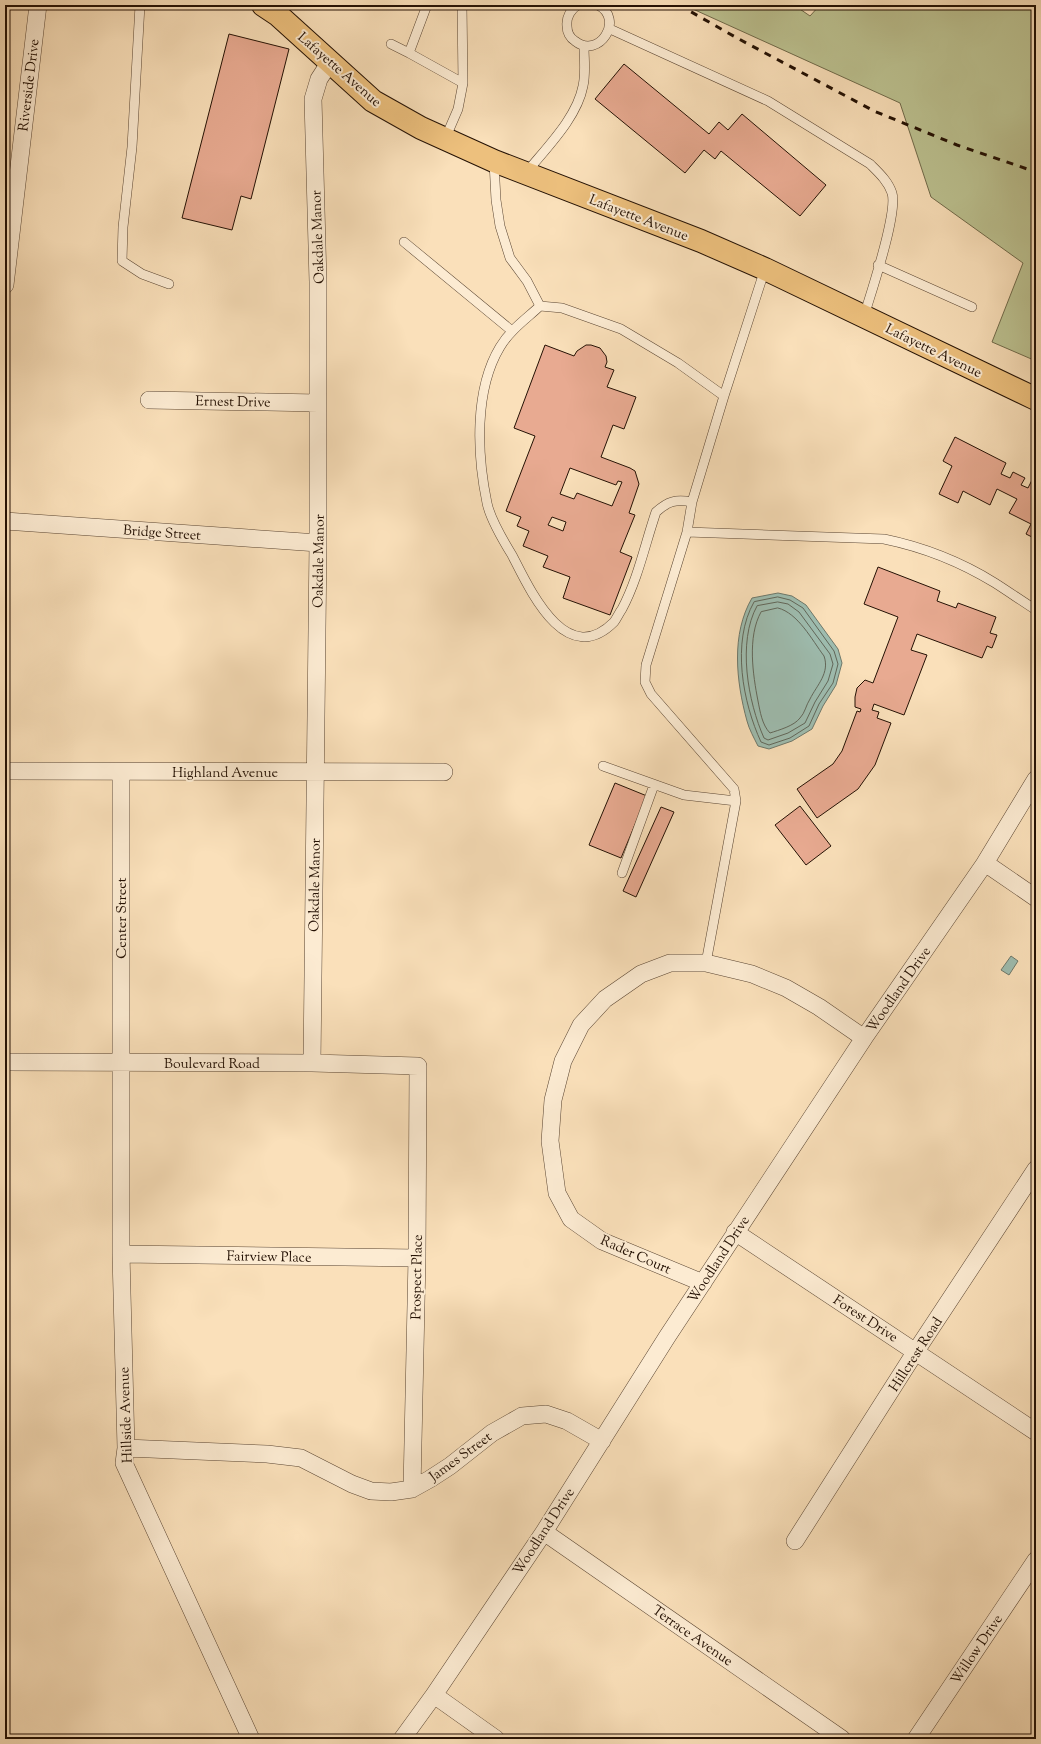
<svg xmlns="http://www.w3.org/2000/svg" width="1041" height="1744" font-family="'Sorts Mill Goudy',serif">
  <rect width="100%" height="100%" fill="#fae0ba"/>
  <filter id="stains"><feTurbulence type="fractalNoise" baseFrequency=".005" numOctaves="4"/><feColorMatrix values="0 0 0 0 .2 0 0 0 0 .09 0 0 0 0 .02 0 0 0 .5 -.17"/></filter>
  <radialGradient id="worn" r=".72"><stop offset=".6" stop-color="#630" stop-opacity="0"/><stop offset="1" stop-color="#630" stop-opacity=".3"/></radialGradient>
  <!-- green -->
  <path fill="#bcc291" stroke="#706a4a" d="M684 5H794L810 16 820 5H1036V361L992 342 1023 263 931 197 900 103Z"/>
  <!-- water -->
  <path fill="#9ebdb0" stroke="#6d786b" d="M778 593 792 596 806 605 838 649 842 663 836 685 823 706 812 729 792 741 769 749 758 746C754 738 749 729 747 721 736 681 731 634 752 598Z
    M1011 956 1018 961 1009 975 1001 970Z"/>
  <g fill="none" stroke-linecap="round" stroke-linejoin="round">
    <!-- shore -->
    <path stroke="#61675a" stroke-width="1" d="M778 597 790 600 803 608 834 651 838 664 833 683 819 704 809 726 790 738 769 745 761 742C743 703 731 642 754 602Z
      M778 602 788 604 799 612 830 654 833 664 828 681 815 702 805 723 788 733 768 740 764 738C748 702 737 642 757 606Z
      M778 608C798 613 812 640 824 656 830 673 817 685 810 699 806 705 805 713 800 718 794 726 779 730 770 733 762 725 760 711 758 701 753 675 747 637 761 612Z"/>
  </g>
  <!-- building -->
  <path fill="#e8aa91" stroke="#241104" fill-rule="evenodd" d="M229 34 289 49 251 199 241 196 232 230 182 218Z
    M624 64 709 134 719 122 728 130 742 114 826 185 800 216 721 151 715 159 704 150 685 173 595 99Z
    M545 345 574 356 577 351 586 345H591L600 348 606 356 607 362 605 367 614 370 607 387 636 397 624 429 613 425 601 457 630 468 635 471 639 484 629 513 635 515 620 552 632 557 610 615 563 598 570 577 543 567 548 556 523 546 529 531 517 526 521 517 506 511 535 436 514 428ZM570 468 616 485 618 481 622 482 612 506 577 493 574 499 560 494ZM552 517 566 522 563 531 548 525Z
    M955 437 1006 463 1001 474 1010 478 1013 472 1025 478 1021 485 1028 488 1033 478 1036 479V539L1026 534 1031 524 1009 513 1017 499 997 489 990 505 963 491 958 503 939 494 952 466 943 461Z
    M878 567 940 591 937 601 956 608 958 603 996 617 990 633 997 635 992 648 987 646 982 658 917 634 911 650 927 655 904 715 874 704 872 710 879 712 877 718 891 723 875 765 858 789 817 818 797 789 833 764 842 751 857 711 860 712 861 709 855 707V697L857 688 865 680 873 683 898 617 864 604Z
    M615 783 647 796 621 858 589 845Z
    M800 806 831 846 806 865 775 825Z
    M661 807 674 812 636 897 623 891Z"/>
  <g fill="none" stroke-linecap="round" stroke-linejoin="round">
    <!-- service casing -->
    <g stroke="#5a4532" stroke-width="10">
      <path id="service" d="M140 5 132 147 123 227 122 261 142 274 169 284
        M427 5 409 53 463 83
        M578 5C571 9 566 17 567 26 567 32 570 38 575 41 599 60 625 19 598 5
        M610 29 768 101 870 164C878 172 888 181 892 193 898 213 871 293 864 316
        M391 44 409 53
        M445 139 458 109 463 83 462 5
        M494 162 496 200 500 226 510 258 527 281 540 306 562 308 621 329 678 363 724 396
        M526 173C546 148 577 118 583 86 586 73 584 59 584 46
        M404 242 512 331
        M878 265 972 307
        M540 306C526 319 510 330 500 347 474 390 477 455 487 503 490 518 504 542 512 555 530 590 566 670 614 622 617 618 619 613 622 609 638 579 645 544 656 512 668 501 676 499 692 502
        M687 532 884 539C923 547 961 562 995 583 1009 592 1022 601 1036 610
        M603 766 684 795 736 801
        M622 873 654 785
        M706 963 736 801 734 789 651 694 645 682 646 665 687 532 692 502 724 396 765 269"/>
    </g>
    <!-- minor casing -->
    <g stroke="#5a4532" stroke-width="18">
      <path id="minor" d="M5 285 38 5
        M149 400 318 403
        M5 521 318 543
        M5 771 444 772
        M121 772V1254L126 1448 124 1463 251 1739
        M985 863 1036 898
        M5 1062 312 1063 418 1066 417 1258 412 1489
        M312 1063 318 543V282L313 99 319 79 330 62
        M735 1232 1036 1432
        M121 1254 417 1258
        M703 1283 602 1241 571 1219 557 1193 550 1141 553 1100 563 1061 581 1025 605 999 641 974 670 963H706L752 974 786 988 819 1007 864 1038
        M126 1448 267 1454 301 1458 352 1484 371 1491 391 1492 412 1489 430 1479 450 1466 492 1433 522 1416 546 1414 567 1421 602 1441
        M544 1532 842 1739
        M795 1541 916 1351 1036 1169
        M434 1695 496 1739
        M402 1739 434 1695 544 1532 667 1337 864 1038 985 863 1036 779
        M916 1739 1036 1560"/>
    </g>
    <!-- primary casing -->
    <g stroke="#241104" stroke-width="24">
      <path id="primary" d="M263 5 278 15 373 101 421 128 494 161 701 241 765 269 1036 399"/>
    </g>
    <!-- service -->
    <use href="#service" stroke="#fcebd2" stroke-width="9"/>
    <!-- minor -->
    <use href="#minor" stroke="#fcebd2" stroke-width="17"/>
    <!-- primary -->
    <use href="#primary" stroke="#edc07d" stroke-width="22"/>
    <!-- rail -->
    <path stroke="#241104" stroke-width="3" stroke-dasharray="7 7" stroke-linecap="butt" d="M679 5 737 38 874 111 957 145 1036 172"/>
  </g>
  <g text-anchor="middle" stroke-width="4" stroke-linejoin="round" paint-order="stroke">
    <!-- street labels -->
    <g font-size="14" fill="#241104" stroke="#fcebd2">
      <text transform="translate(340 69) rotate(41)" y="5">Lafayette Avenue</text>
      <text transform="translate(28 85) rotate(-83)" y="5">Riverside Drive</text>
      <text transform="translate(639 217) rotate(21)" y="5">Lafayette Avenue</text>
      <text transform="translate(317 237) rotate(-92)" y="5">Oakdale Manor</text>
      <text transform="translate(934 350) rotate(26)" y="5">Lafayette Avenue</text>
      <text transform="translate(233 401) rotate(1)" y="5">Ernest Drive</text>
      <text transform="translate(162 532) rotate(4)" y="5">Bridge Street</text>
      <text transform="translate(318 561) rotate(-89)" y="5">Oakdale Manor</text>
      <text x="225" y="777">Highland Avenue</text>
      <text transform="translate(314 885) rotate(-89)" y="5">Oakdale Manor</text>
      <text transform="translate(121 918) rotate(-90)" y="5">Center Street</text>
      <text transform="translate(898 989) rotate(-55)" y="5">Woodland Drive</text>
      <text x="212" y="1068">Boulevard Road</text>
      <text transform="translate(636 1254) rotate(24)" y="5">Rader Court</text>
      <text transform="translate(269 1256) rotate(1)" y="5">Fairview Place</text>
      <text transform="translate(718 1259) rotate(-57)" y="5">Woodland Drive</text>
      <text transform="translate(416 1277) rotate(-89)" y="5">Prospect Place</text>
      <text transform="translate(866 1318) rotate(33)" y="5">Forest Drive</text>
      <text transform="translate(915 1354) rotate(-57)" y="5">Hillcrest Road</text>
      <text transform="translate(125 1415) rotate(-92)" y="5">Hillside Avenue</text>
      <text transform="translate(460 1456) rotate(-36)" y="5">James Street</text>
      <text transform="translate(543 1531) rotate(-57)" y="5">Woodland Drive</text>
      <text transform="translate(693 1635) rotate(35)" y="5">Terrace Avenue</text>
      <text transform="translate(976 1649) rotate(-56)" y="5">Willow Drive</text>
    </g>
  </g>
  <!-- margin -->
  <rect width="1041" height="1744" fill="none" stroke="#fae0ba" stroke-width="20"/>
  <rect x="6" y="6" width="1029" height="1732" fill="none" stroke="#241104" stroke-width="2"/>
  <rect x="10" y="10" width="1021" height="1724" fill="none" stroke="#241104"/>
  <rect width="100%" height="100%" filter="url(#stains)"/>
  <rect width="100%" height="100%" fill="url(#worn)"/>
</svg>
